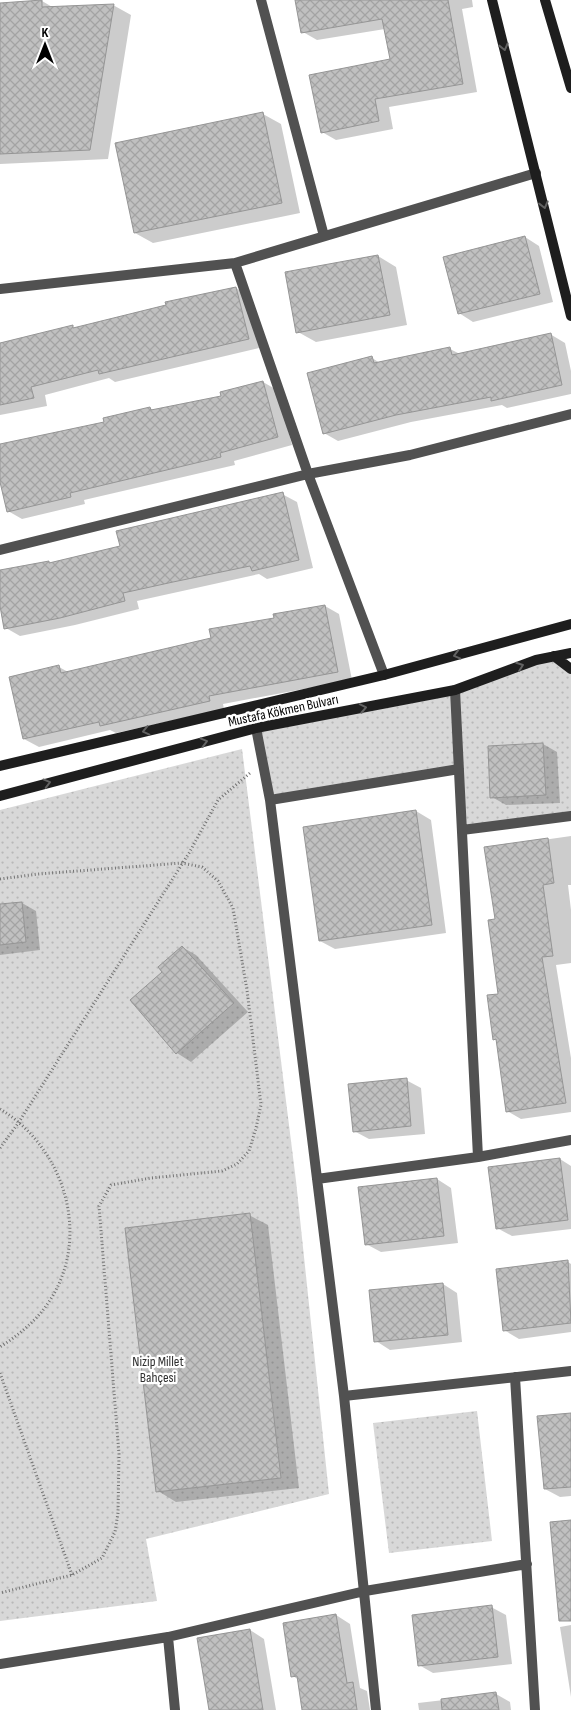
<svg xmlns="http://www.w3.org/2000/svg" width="571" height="1710" font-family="'Sofia Sans Condensed',sans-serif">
  <defs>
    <pattern id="park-dots" width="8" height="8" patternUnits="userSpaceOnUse" patternTransform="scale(1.25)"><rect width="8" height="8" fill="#d8d8d8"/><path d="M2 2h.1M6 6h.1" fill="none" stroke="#b8b8b8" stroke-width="1.8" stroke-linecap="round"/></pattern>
    <pattern id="building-cross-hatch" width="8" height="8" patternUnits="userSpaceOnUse" patternTransform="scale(1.25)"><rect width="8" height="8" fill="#c0c0c0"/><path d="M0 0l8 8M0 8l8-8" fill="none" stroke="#a3a3a3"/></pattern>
  </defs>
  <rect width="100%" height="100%" fill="#fff"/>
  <!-- park -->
  <path fill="url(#park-dots)" d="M554 656 571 669V816L462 830 459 769 270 800 256 728 455 690Z
    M242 749 296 1181 329 1494 146 1539 157 1601 0 1621V810Z
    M477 1411 492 1541 389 1553 373 1423Z"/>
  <!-- shadow -->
  <path fill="#0003" d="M296 0H472L473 7 462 9 477 92 389 107 393 129 336 140 322 132 391 60 385 29 317 40 303 32Z
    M42 1 54 8 113 5 131 15 108 159 0 164V4Z
    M263 114 281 124 300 213 153 243 135 233Z
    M525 237 539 246 553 302 473 322 459 313Z
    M378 256 396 267 407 325 316 342 298 332Z
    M236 288 250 296 263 347 115 382 109 378 45 395 47 406 0 415V343L72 327 76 329Z
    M550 334 565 343 571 371V394L507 408 502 405 411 422 338 441 324 433 372 358 380 363 450 349 460 354Z
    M263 382 277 390 292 445 234 461 235 465 84 500 85 504 22 519 8 511 0 476V445L106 422 150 408 155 411 223 397Z
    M282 494 297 502 313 568 267 579 259 574 137 601 139 609 75 625 20 636 6 628 0 600V572L49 562 51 564 122 547Z
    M325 606 339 614 352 680 223 704 224 709 116 733 110 730 39 747 24 739 59 667 70 673 212 639Z
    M543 744 557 752 560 803 506 805 492 797 489 747Z
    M416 811 431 820 446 933 335 949 320 941Z
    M571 836V885H568L571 910V963L556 965 571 1058V1112L521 1119 507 1111 497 1041 494 1039 499 995 496 920 486 848Z
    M22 903 36 911 40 950 0 955V906Z
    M182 947 196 955 248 1012 191 1062 177 1053 132 1000 164 972Z
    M406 1080 421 1088 425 1134 369 1139 354 1131Z
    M560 1159 571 1166V1229L512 1236 497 1228Z
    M437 1179 451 1188 458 1243 381 1252 366 1244Z
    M249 1215 268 1225 299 1488 176 1502 158 1491Z
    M568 1262 571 1264V1332L519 1339 504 1330Z
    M443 1284 457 1293 462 1342 390 1350 376 1341Z
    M571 1415V1496L560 1497 545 1489Z
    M491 1607 506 1615 512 1664 433 1673 419 1665Z
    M336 1615 350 1624 360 1688 367 1691 370 1710H304L299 1680 293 1676Z
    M571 1625V1697L560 1627Z
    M250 1630 264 1639 276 1710H210Z
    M496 1694 510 1702 511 1710H419L418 1703Z"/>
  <!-- building -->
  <path fill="url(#building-cross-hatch)" stroke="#959595" d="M42 0V7L114 4 90 150 0 154V3Z
    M295 0H448L463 84 375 99 379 121 321 133 309 75 390 59 382 19 301 33Z
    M263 112 282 203 134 233 115 143Z
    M525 236 540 294 458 314 443 257Z
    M378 255 390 315 296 333 285 272Z
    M236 287 249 339 99 374 98 370 31 387 34 398 0 405V343L73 325V328L166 305 165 302Z
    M551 333 562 385 491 401V397L396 415 323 434 307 373 372 356 374 363 450 347 452 355Z
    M263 381 278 437 220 453 221 457 70 493 71 497 7 512 0 482V444L104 422 103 418 150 407 151 410 221 396 220 392Z
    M283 492 299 560 252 571 250 566 173 582 123 593 125 601 60 618 4 629 0 606V570L49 561V563L120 546 116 531Z
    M325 605 338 672 209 696 210 701 100 726 99 722 23 739 9 677 59 665 61 673 211 638 209 629 274 618 273 614Z
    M543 743 546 795 490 798 488 746Z
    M416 810 432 925 319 941 303 827Z
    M548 838 554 883 543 885 553 956 542 957 566 1103 506 1112 496 1039 493 1040 487 995 498 994 488 920 495 919 484 847Z
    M22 902 26 942 0 945V904Z
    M182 946 234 1003 176 1054 130 1000 162 972 158 967Z
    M407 1078 411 1126 353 1132 348 1084Z
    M560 1158 568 1220 496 1229 488 1167Z
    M437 1178 444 1236 365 1245 358 1187Z
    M250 1213 281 1478 156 1492 125 1228Z
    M568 1260 571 1323 503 1331 496 1269Z
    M443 1283 448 1335 374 1342 369 1290Z
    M571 1413V1487L544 1489 537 1416Z
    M571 1520V1621H559L550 1522Z
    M492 1605 498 1657 418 1666 412 1615Z
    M336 1614 347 1683 353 1682 357 1710H302L297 1676 291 1677 283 1623Z
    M250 1629 263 1710H209L197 1638Z
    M496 1692 499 1710H442L441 1699Z"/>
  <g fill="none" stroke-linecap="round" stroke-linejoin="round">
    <!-- path -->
    <path stroke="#737373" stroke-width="3" stroke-dasharray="1 2.5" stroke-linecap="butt" d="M0 879 38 874 182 863 202 867 218 881 233 908 247 990 261 1105 256 1128 249 1151 237 1164 222 1171 151 1178 111 1185 99 1206 119 1454 118 1513 115 1532 102 1558 72 1575 0 1593
      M0 1109C70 1151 96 1251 38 1316 27 1328 14 1338 0 1347
      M0 1148 19 1122 189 853 218 800 250 773
      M0 1373 72 1575"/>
    <!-- minor -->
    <path stroke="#515151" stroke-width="10" d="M261 0 324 236
      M235 263 308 474 384 675
      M0 289 235 263 536 173
      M0 550 308 474 410 455 571 414
      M455 690 478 1157
      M256 728 270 800 344 1396 376 1710
      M270 800 459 769
      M462 830 571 816
      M317 1179 478 1157 571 1140
      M515 1377 535 1710
      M344 1396 571 1371
      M168 1637 175 1710
      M0 1664 168 1637 365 1591 527 1564"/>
    <!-- secondary -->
    <path stroke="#1e1e1e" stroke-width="10" d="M492 0 571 316
      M545 0 571 88
      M554 656 571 669
      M0 766 384 675 571 624
      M0 796 256 728 455 690 536 660 571 653"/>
  </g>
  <!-- one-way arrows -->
  <defs><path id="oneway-chevron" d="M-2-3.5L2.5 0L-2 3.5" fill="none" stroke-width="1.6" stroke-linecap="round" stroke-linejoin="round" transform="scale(1.25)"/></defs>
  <g stroke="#626262">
    <use href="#oneway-chevron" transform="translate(504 47) rotate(76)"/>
    <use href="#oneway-chevron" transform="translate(544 205) rotate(76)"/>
    <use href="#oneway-chevron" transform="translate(457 655) rotate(165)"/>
    <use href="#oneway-chevron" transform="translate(520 666) rotate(-20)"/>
    <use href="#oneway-chevron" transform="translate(363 708) rotate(-11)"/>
    <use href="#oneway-chevron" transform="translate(146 731) rotate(167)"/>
    <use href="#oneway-chevron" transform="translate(204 742) rotate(-15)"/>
    <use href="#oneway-chevron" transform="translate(47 783) rotate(-15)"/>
  </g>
  <g text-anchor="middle" stroke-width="4.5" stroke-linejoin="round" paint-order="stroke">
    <!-- street labels -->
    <g font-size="14" fill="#000" stroke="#fff">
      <text transform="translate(283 710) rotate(-12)" y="5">Mustafa Kökmen Bulvarı</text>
    </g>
    <!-- park labels -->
    <g font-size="14" fill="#2f2f2f" stroke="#fff">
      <text x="158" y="1366">Nizip Millet<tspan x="158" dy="16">Bahçesi</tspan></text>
    </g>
  </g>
  <!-- north arrow -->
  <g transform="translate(45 45)" stroke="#ffffff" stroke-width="4" paint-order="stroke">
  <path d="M0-4L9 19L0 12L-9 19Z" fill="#000000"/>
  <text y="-8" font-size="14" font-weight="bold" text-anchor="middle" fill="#000000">K</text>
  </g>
</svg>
